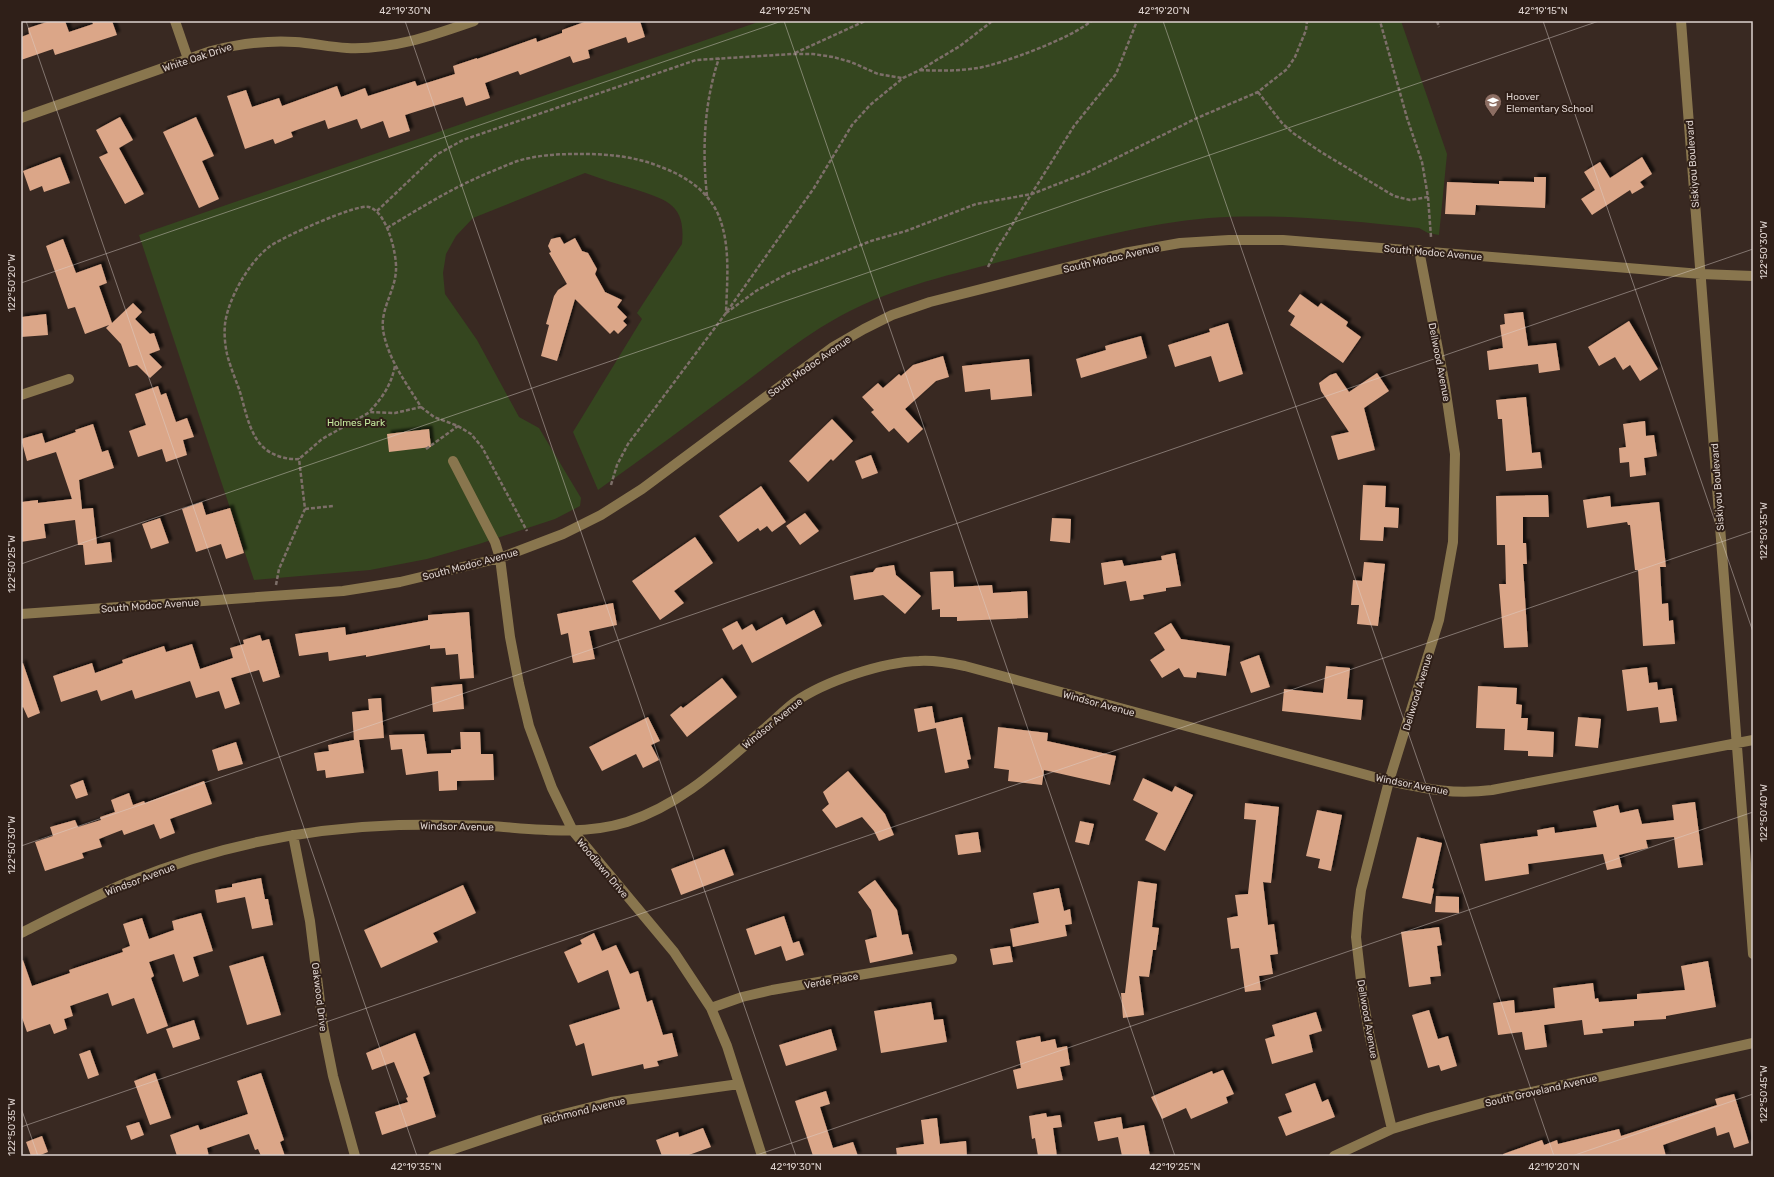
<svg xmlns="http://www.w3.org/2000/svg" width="1774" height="1177" font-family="Rubik,sans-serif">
  <defs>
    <filter id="shadow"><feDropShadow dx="3.5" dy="-3.5" stdDeviation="1" flood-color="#0009"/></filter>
  </defs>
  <rect width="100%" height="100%" fill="#392922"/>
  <!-- green -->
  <path fill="#35461f" d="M761 21H1401L1447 154 1439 235 1428 233 1419 228C1349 221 1280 213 1209 218 1139 224 1071 244 1003 261 941 277 886 289 830 322 799 340 771 363 743 384 694 420 647 455 598 490L573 432 642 319 637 313 682 244C686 204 667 200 634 189 618 184 601 179 585 173L473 218 456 236 446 254 443 273 445 294 477 340 519 417 539 428 581 498 580 506 555 519 479 544 427 559 370 570 254 580 139 235Z"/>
  <!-- building -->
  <path fill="#dba688" filter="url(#shadow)" d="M50 21H65L69 32 93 24 92 21H112L117 35 55 55 53 49 21 60V37L29 34 28 28Z
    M587 21H640L645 37 628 43 626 37 588 50 590 58 573 63 570 56 520 75 518 71 485 83 490 98 466 106 463 97 405 115 410 131 389 138 383 121 361 129 357 119 328 129 325 120 291 132 293 137 275 144 273 139 245 149 227 96 246 90 252 107 279 98 282 106 337 86 341 97 365 88 368 96 415 81 417 86 455 74 453 66 477 58V59L536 38 537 42 562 33V30Z
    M120 117 133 140 119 148 144 194 125 204 99 157 108 153 96 130Z
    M196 117 214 156 202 161 219 199 199 208 163 132Z
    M60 157 70 183 44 192 42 186 30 191 23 171Z
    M1642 157 1652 174 1640 182 1644 187 1632 194 1630 190 1592 215 1581 199 1595 190 1584 172 1600 162 1610 178Z
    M1534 177H1546L1545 208 1476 205 1475 215 1445 214 1447 182 1499 184V181L1534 182Z
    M560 237 564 244 575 238 582 251 588 253 597 269 595 274 605 292 622 300 617 307 627 317 623 321 627 325 618 334 614 330 610 334 575 299 557 361 541 356 549 325 546 324 554 296 558 290 567 284 549 253 551 252 548 246 551 239Z
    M63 239 76 273 101 264 107 283 99 286 112 323 133 303 142 312 135 319 150 334 154 333 160 350 149 354 162 367 150 378 137 365 129 367 121 344 106 328 109 325 85 334 75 307 68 309 46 246Z
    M1300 294 1318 307 1321 303 1348 322 1346 326 1361 337 1343 363 1290 325 1295 316 1288 311Z
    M1523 312 1528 346 1556 343 1560 370 1539 373 1538 364 1489 370 1487 351 1503 348 1500 325 1505 324 1504 314Z
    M46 314 48 335 21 337V317Z
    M1629 321 1658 369 1640 381 1630 365 1623 370 1615 357 1599 366 1588 347Z
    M1228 323 1243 374 1219 382 1211 356 1175 367 1168 345 1210 332 1209 329Z
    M1141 336 1147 358 1081 378 1076 359 1106 350 1105 346Z
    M943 356 949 377 936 381 905 409 923 429 908 443 894 428 889 432 871 412 874 410 862 397 878 383 883 388 899 374 901 376 913 365Z
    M1029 359 1032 396 991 400 990 389 965 392 962 366Z
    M1336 373 1349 392 1377 373 1389 391 1364 408 1375 450 1338 460 1331 436 1349 432 1321 391 1319 383 1330 375Z
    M158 386 161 395 166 393 176 422 187 418 194 437 183 440 187 455 166 462 162 449 138 457 129 431 146 425 135 394Z
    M1526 397 1532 453 1540 452 1542 468 1506 471 1502 419H1498L1496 400Z
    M832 419 853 441 833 461 831 459 808 482 789 461Z
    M1645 421 1646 436 1654 435 1657 456 1644 458 1646 475 1630 477 1629 462 1620 463 1619 448 1626 447 1623 424Z
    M93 424 102 452 108 450 114 468 79 480 82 509 93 508 97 544 110 542 112 562 85 565 83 545H78L75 520 44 524 46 538 21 542V502L38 500V503L72 499 56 452 27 461 21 439 42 433 45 443 76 432 75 430Z
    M429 429 431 447 389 452 387 434Z
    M871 455 878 473 862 479 855 461Z
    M1363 485 1386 486 1385 507 1399 508 1398 528 1384 527 1383 541 1360 540Z
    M761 486 786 522 772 532 767 526 760 531 758 528 738 542 719 516Z
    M1548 495 1549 517H1523V543H1526L1527 564H1523L1528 647 1504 648 1499 584H1506L1505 545H1497L1496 496Z
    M1610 496 1611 507 1659 502 1666 567H1660L1662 604 1668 603 1669 621 1673 620 1675 644 1643 646 1638 570H1635L1630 525H1628L1627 522 1587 528 1583 500Z
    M202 502 206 515 230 508 244 553 226 559 221 544 196 552 182 509Z
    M805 513 819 531 800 545 786 526Z
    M160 518 169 543 151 549 142 524Z
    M1052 518 1071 519 1070 543 1050 541Z
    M695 537 713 563 674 591 684 603 660 620 632 581Z
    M1175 553 1181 586 1166 588V591L1143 595 1144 599 1130 601 1126 581 1104 585 1101 563 1122 560 1124 566 1162 560 1161 556Z
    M1364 562 1385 564 1378 626 1357 624 1359 605H1351L1353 580 1362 581Z
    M894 565 896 575 921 596 905 614 883 595 854 600 850 576 873 572 876 568Z
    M953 571 954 587 992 585 993 593 1027 591 1028 618 957 621V617H940V609L932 610 930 572Z
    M613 603 617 625 589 631 595 659 573 663 568 633 561 635 557 614Z
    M814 610 822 626 752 663 742 644 733 650 722 629 737 621 742 630 752 624 756 631 782 617 786 625Z
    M469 612 474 678 460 679 458 654 446 655 445 648 430 649V645L366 657V655L329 661 328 652 299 656 295 634 345 627 346 635 428 620V615Z
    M1171 623 1181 639 1230 646 1226 676 1197 672 1196 678 1184 677 1179 668 1162 678 1150 660 1165 650 1154 633Z
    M260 635 262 641 269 639 280 677 263 682 259 670 231 678 240 704 225 709 219 691 196 698 190 681 135 699 132 690 101 701 97 690 61 702 53 676 92 663 95 673 123 663 122 660 164 646 166 652 192 644 200 669 233 658 230 648 244 644 243 640Z
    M1259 655 1270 687 1251 693 1240 662Z
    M23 663 40 713 28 718 23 707 21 708V664Z
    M1326 666 1350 668 1347 699 1363 700 1361 720 1282 711 1284 689 1323 693Z
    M1647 667 1649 683 1657 682 1658 690 1672 688 1677 721 1660 723 1658 707 1627 711 1622 670Z
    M722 678 737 697 687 737 670 715 681 706 683 708Z
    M462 684 464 709 433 712 431 687Z
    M1478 686 1517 688 1516 704 1522 705 1521 718H1528L1527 730 1554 732 1553 757 1528 756V751L1504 750 1505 729 1476 728Z
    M381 698 384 738 359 740 364 773 326 778 325 770 317 771 314 753 329 751 328 745 354 740 352 712 369 710 368 699Z
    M932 706 935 723 962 717 971 759 967 760 969 768 945 773 936 728 918 732 914 709Z
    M648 717 660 741 651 745 659 760 643 768 636 754 602 771 589 747Z
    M1578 717 1601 719 1598 748 1575 746Z
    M998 727 1048 733 1047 741 1116 756 1110 785 1044 770 1042 785 1008 781 1009 770 994 768Z
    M460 732H480L481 754H493L494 780 457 781V790L439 791 438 771 406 775 402 749 391 750 389 735 424 734 427 754 451 753V750L461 749Z
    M236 742 243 764 218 771 212 750Z
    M848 771 885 814 894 835 879 841 874 831 862 817 836 828 822 810 829 804 823 792Z
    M1143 778 1172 792 1175 786 1193 795 1165 851 1145 840 1158 813 1133 800Z
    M83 780 88 795 76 799 70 785Z
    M204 781 212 804 170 819 175 833 160 839 154 824 124 835 122 830 99 839 102 847 82 853 84 858 45 871 35 842 53 836 50 827 75 820 78 827 101 820 100 817 115 812 111 800 129 793 133 805 144 801 145 803Z
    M1695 802 1703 865 1678 868 1674 837 1646 840 1648 848 1619 855 1622 867 1607 870 1603 854 1528 864 1529 874 1485 881 1480 844 1538 836 1537 830 1554 827 1555 833 1597 827 1593 811 1618 805 1620 813 1638 809 1642 824 1674 820 1672 805Z
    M1245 803 1279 807 1271 883 1263 882 1268 925 1274 924 1278 954 1270 955 1273 974 1259 976 1261 990 1245 992 1239 948 1231 949 1227 918 1238 916 1235 895 1248 894 1256 820 1244 819Z
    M1317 810 1342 815 1331 871 1318 868 1320 859 1306 856Z
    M1080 821 1094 824 1089 845 1075 842Z
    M978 832 981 852 958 855 955 835Z
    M1417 837 1442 843 1432 888 1434 889 1431 904 1402 898Z
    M724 849 734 875 681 895 671 869Z
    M261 878 265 899H268L273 925 252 929 245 897 217 903 215 890 232 887V884Z
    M875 880 897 910 902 935 908 934 913 954 870 963 865 940 877 937 871 910 858 892Z
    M1138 881 1157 884 1152 927 1159 928 1156 950H1153L1149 977 1139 976 1144 1015 1123 1018 1121 993H1125Z
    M463 885 476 913 433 933 438 942 381 968 364 930Z
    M1059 888 1064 911 1070 909 1072 924 1065 925 1067 936 1013 947 1010 929 1039 923 1033 893Z
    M1436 896 1459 897V913L1435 912Z
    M201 913 213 951 193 957 199 976 183 982 174 954 149 962 154 976 151 978 168 1026 147 1034 134 998 112 1006 108 993 70 1006 73 1016 64 1019 67 1029 54 1034 50 1024 27 1032 21 1015V961L23 960 32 986 70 973 69 970 123 952 122 949 130 946 123 924 142 918 149 939 174 930 172 921Z
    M784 916 793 943 799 941 804 955 786 961 781 946 755 955 746 929Z
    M1439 927 1442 945 1437 946 1441 976 1430 977 1431 984 1409 987 1401 932Z
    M594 933 602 951 616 945 630 974 638 971 647 1002 652 1000 663 1035 672 1033 678 1056 657 1061 659 1066 644 1069 643 1064 592 1076 584 1043 576 1046 569 1025 620 1009 608 970 578 983 564 952 582 944 580 940Z
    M1010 946 1013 962 993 965 990 949Z
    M263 956 281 1015 247 1025 229 966Z
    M1708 961 1716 1007 1666 1016V1019L1634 1021V1026L1602 1029 1603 1033 1584 1035 1582 1020 1544 1025 1547 1047 1525 1050 1522 1032 1498 1035 1493 1003 1514 1000 1515 1013 1555 1008 1553 988 1593 983 1595 999 1598 998 1599 1002 1637 999V994L1685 990 1681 966Z
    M931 1002 934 1020 943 1019 947 1042 881 1053 874 1011Z
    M1429 1010 1438 1039 1448 1036 1457 1066 1441 1071 1439 1065 1428 1068 1412 1015Z
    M1316 1012 1322 1031 1309 1035 1313 1052 1272 1064 1265 1039 1275 1036 1272 1025Z
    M194 1020 200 1039 173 1048 166 1029Z
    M831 1029 837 1050 786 1066 779 1045Z
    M415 1033 430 1074 423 1077 436 1117 382 1135 375 1112 408 1102 406 1098 408 1097 394 1062 372 1070 366 1053Z
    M1040 1036 1041 1042 1055 1039 1057 1048 1067 1046 1070 1065 1060 1067 1063 1080 1017 1089 1013 1070 1021 1068 1016 1041Z
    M90 1050 99 1075 88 1079 79 1054Z
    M1223 1070 1234 1094 1226 1097 1228 1103 1191 1119 1186 1108 1162 1119 1151 1097 1212 1071 1213 1074Z
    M155 1073 171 1118 150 1125 134 1081Z
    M261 1073 284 1140 280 1142 285 1156H261L258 1149 255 1150 249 1134 207 1148 209 1156H177L170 1135 198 1125 200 1130 248 1114 237 1081Z
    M1315 1083 1322 1102 1328 1099 1335 1117 1286 1136 1278 1117 1292 1112 1285 1094Z
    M826 1091 830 1104 820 1107 833 1148 853 1142 858 1156H813L795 1101Z
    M1734 1094 1749 1143 1734 1148 1729 1132 1717 1136 1715 1127 1663 1145 1666 1156H1503V1154L1542 1140 1544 1145 1557 1140 1558 1144 1619 1129 1621 1136 1717 1105 1715 1099Z
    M1046 1113 1047 1117 1060 1115 1062 1127 1053 1128 1057 1156H1038L1035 1138 1032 1139 1029 1116Z
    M1121 1117 1123 1129 1144 1125 1150 1156H1122L1118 1137 1098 1141 1094 1122Z
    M937 1118 940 1144 966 1141 967 1156H897L896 1148 924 1144 921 1120Z
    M139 1122 144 1135 131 1140 126 1126Z
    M703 1128 711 1147 686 1156H662L656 1140 678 1132 679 1137Z
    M42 1136 48 1152 38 1156H31L26 1142Z"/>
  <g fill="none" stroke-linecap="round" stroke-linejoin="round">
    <!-- path -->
    <path stroke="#7d6f69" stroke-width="2.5" stroke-dasharray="4 2" stroke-linecap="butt" d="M985 21H993
      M1437 21 1439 27
      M795 53 865 21
      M920 70C939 71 959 71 978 68 1002 64 1074 37 1091 21
      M1258 92 1282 123 1293 133 1321 152 1394 196 1410 200 1428 197 1422 162 1407 118 1380 21
      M707 196C702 149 704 103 719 58
      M1428 197 1431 237
      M377 211 436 155 463 140 696 60 793 54H813L833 57 851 62 878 74 902 78
      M387 228C422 207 455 186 493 171 505 166 517 160 530 158 548 154 566 154 584 154 610 154 637 157 661 167 685 176 707 190 718 214 731 244 727 281 726 313
      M988 267 997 249 1074 126 1116 74 1137 21
      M726 313 756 291 787 274 871 241 906 231 976 204 1032 194 1086 173 1197 118 1258 92 1287 69 1295 57 1306 30 1307 21
      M421 407 434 417 458 426 471 434 482 447 527 531
      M370 411C383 397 391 385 395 366
      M426 449 458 426
      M611 485 617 465 628 444 726 313 814 188 852 125 870 105 903 78 920 70 960 46 991 22
      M305 509 333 506
      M276 585 279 569 305 509 299 459C286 460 270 455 261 445 248 430 245 407 239 389 235 378 230 366 227 354 225 345 224 334 225 324 228 299 249 262 269 247 280 238 358 203 369 207 387 212 397 254 396 270 395 293 378 311 384 335 390 362 407 384 421 407L395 413 370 412 322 439 299 459"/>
    <!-- minor -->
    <path stroke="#89764e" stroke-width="10" d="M175 21 188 59
      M1681 21 1753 954
      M21 118 211 51C239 44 267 40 295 42 312 43 329 47 347 48 392 50 431 36 474 21
      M21 395 69 379
      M453 461 495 542 500 558 510 637 519 684 529 726 552 788 573 831 674 952 711 1008 727 1046 762 1156
      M21 614 343 591 400 582 500 558 563 534 601 515 642 489 833 347 864 329 892 315 930 302 1124 253 1180 243 1229 240H1283L1701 274 1753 276
      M293 835 310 921 323 1026 333 1076 355 1156
      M21 933C57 915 94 896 131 881 216 846 308 828 399 825 429 824 460 825 490 826 536 829 582 836 627 822 681 805 722 765 764 729 775 720 784 710 795 702 825 681 883 662 919 661 935 660 950 663 965 666L1389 781C1427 789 1453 795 1492 790L1753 740
      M711 1008 742 997 772 990 952 959
      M1392 1129 1370 1038 1363 998 1356 937 1358 913 1361 890 1389 781 1439 620 1453 542 1455 454 1445 386 1419 250
      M433 1156 540 1120 611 1102 739 1084
      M1334 1156 1392 1129 1428 1118 1490 1101 1753 1043"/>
  </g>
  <!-- ticks -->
  <path fill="none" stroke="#ddd2ce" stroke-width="1" stroke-opacity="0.45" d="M26 21 417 1156M405 21 796 1156M784 21 1175 1156M1163 21 1554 1156M1543 21 1753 632M21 283 782 21M21 564 1599 21M21 846 1753 249M21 1108 38 1156M21 1127 1753 531M754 1156 1753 812M1572 1156 1753 1094"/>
  <!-- icons -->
  <defs>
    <g id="school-pin" transform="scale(0.9)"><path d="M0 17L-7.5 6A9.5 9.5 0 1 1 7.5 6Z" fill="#8d6e63" stroke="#2f1f18"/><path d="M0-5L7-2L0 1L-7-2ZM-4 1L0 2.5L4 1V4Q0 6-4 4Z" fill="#fff"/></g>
  </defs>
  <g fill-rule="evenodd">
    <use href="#school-pin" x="1493" y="102"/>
  </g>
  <g text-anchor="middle" stroke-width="4" stroke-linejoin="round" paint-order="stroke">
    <!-- street labels -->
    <g font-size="10" fill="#ddd2ce" stroke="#2f1f18">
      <text transform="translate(197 57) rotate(-18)" y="4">White Oak Drive</text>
      <text transform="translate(1692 164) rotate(-94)" y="4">Siskiyou Boulevard</text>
      <text transform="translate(1433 252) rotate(5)" y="4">South Modoc Avenue</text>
      <text transform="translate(1111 258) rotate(-13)" y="4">South Modoc Avenue</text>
      <text transform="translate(1440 362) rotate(79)" y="4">Dellwood Avenue</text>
      <text transform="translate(809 366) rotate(-35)" y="4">South Modoc Avenue</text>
      <text transform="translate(1717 487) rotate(-94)" y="4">Siskiyou Boulevard</text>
      <text transform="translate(470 564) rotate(-15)" y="4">South Modoc Avenue</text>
      <text transform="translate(150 605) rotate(-4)" y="4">South Modoc Avenue</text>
      <text transform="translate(1417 692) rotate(-73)" y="4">Dellwood Avenue</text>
      <text transform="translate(1099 703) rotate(15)" y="4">Windsor Avenue</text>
      <text transform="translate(772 723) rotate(-39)" y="4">Windsor Avenue</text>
      <text transform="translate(1412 784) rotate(11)" y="4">Windsor Avenue</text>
      <text transform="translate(457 826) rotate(1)" y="4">Windsor Avenue</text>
      <text transform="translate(603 868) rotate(50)" y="4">Woodlawn Drive</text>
      <text transform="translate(140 879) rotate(-21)" y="4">Windsor Avenue</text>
      <text transform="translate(831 980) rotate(-10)" y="4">Verde Place</text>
      <text transform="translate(320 997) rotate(83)" y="4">Oakwood Drive</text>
      <text transform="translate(1368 1019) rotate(80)" y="4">Dellwood Avenue</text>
      <text transform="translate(1541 1090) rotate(-13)" y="4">South Groveland Avenue</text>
      <text transform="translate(584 1110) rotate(-14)" y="4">Richmond Avenue</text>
    </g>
    <!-- poi labels -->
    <g font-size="10" fill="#ddd2ce" stroke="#2f1f18" text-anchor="start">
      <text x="1506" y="100">Hoover<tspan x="1506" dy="12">Elementary School</tspan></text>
    </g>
    <!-- park labels -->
    <g font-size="10" fill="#c5e89d" stroke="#2f1f18">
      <text x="356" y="426">Holmes Park</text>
    </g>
  </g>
  <!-- border -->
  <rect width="1774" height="1177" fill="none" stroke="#2f1f18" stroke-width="44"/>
  <rect x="22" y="22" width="1730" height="1133" fill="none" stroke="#ddd2ce" stroke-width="1.5"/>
  <g font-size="10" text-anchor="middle" fill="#ddd2ce">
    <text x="405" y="14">42°19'30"N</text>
    <text x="785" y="14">42°19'25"N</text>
    <text x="1164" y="14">42°19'20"N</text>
    <text x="1543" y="14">42°19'15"N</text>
    <text transform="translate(1763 250) rotate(-90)" y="4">122°50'30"W</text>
    <text transform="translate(11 283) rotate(-90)" y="4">122°50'20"W</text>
    <text transform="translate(1763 531) rotate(-90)" y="4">122°50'35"W</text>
    <text transform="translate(11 564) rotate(-90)" y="4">122°50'25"W</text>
    <text transform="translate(1763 813) rotate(-90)" y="4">122°50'40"W</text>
    <text transform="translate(11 845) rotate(-90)" y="4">122°50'30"W</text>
    <text transform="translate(1763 1094) rotate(-90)" y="4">122°50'45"W</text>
    <text transform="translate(11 1127) rotate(-90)" y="4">122°50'35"W</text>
    <text x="416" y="1170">42°19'35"N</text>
    <text x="796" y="1170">42°19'30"N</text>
    <text x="1175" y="1170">42°19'25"N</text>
    <text x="1554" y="1170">42°19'20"N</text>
  </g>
</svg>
